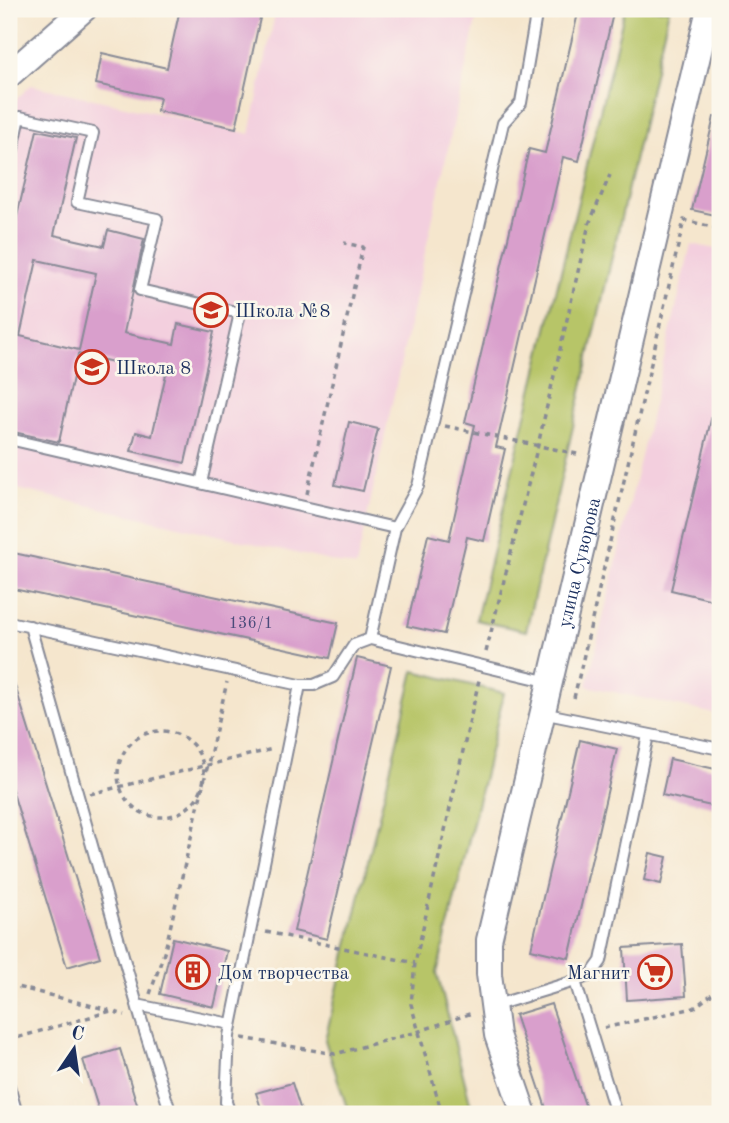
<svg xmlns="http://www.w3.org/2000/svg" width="729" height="1123" font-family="'Old Standard TT',serif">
  <rect width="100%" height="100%" fill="#fbf7ec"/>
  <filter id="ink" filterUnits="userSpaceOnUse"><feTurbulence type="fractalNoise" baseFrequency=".0143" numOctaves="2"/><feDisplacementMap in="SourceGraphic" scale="14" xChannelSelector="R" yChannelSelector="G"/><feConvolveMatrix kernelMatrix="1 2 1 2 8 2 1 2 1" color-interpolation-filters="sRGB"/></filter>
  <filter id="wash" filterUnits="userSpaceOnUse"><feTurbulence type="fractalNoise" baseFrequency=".00686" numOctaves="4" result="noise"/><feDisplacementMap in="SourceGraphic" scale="28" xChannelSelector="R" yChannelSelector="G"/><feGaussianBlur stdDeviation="1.57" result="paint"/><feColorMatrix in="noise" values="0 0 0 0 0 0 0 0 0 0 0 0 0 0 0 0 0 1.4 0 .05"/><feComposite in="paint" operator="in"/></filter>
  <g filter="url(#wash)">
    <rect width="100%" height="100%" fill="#f5e6cd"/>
    <!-- built -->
    <path fill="#f3cfde" d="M276 9H464L478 12 356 567 9 487V106L31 85 250 134Z
      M691 244 720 250V715L587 686Z"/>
    <!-- green -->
    <path fill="#b7c567" stroke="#697a62" stroke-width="2" d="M625 9H669L526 631 476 620Z
      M414 671 504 693 437 973 473 1114H349L325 1040Z"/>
    <g id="blocks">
      <!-- building -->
      <path fill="#d99fcc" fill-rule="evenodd" d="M180 9H262L236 128 157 111 160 98 96 84 102 53 167 68Z
        M579 9H614L579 161 563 157 496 447 505 449 484 541 467 537 444 634 407 626 428 535 449 540 475 425 465 422 529 149 545 153Z
        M714 117H720V216L692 210Z
        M37 130 76 138 54 235 104 246 108 230 144 239 124 333 174 344 178 324 214 332 185 463 131 451 136 432 152 436 166 374 78 354 59 442 9 431V251ZM37 260 96 273 79 350 20 336Z
        M714 407 720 408V567L713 600 671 590Z
        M349 422 378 429 363 491 335 485Z
        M9 552 338 623 330 658 9 588Z
        M357 658 391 666 327 939 294 931Z
        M9 676H12L100 957 67 967 9 780Z
        M580 740 617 749 569 958 531 949Z
        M670 759 720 770V808L662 795Z
        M650 853 667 857 661 884 644 880Z
        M173 938 227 951 214 1007 160 994Z
        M682 944 686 996 627 1000 624 948Z
        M551 1004 588 1114H548L515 1015Z
        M120 1049 140 1114H100L83 1060Z
        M292 1083 302 1114H263L256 1093Z"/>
    </g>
  </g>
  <g filter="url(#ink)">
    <use href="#blocks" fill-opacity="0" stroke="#888a96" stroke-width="2"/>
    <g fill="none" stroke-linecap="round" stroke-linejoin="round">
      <!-- service casing -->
      <g stroke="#888a96" stroke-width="14">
        <path id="service" d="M9 167 20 117 93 133 77 202 157 219 140 290 240 313 201 483
          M9 439 395 528
          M9 622 300 685
          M30 626 141 1019 171 1114
          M370 639 395 528 418 486 503 123 521 103 537 9
          M542 713 720 749
          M575 981 591 975 601 961 648 735
          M137 1005 231 1024
          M493 1006 575 981 616 1114
          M9 1086 17 1114
          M230 1114 226 1102 229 1036 300 685H314L333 677 354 645 370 639 550 682"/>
      </g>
      <!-- tertiary casing -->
      <g stroke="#888a96" stroke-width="28">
        <g id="tertiary">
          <path d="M9 75 84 9"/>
          <path id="s1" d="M524 1114 497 1035 489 974V940L709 9"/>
        </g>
      </g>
      <!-- path -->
      <path stroke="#888a96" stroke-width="3.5" stroke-dasharray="5 5" stroke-linecap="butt" d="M445 426 582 455
        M307 494 363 247 344 243
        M486 652 538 445 589 224 610 175
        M574 698 684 220 720 229
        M118 774a43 43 0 1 1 86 0a43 43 0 1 1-86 0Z
        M90 794 273 749
        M266 932 415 963
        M9 985 109 1010
        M150 994 165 950 227 682
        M604 1028 694 1008 716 991 720 990
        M242 1038 335 1054 417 1032 472 1013
        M9 1040 111 1011 125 1015
        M442 1114 411 1004 415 963 479 680"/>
      <!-- service -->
      <use href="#service" stroke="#fff" stroke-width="10"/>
      <!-- tertiary -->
      <use href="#tertiary" stroke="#fff" stroke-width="24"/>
    </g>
  </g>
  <!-- icons -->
  <defs>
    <g id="school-ring" transform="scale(1.75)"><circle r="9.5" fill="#fbf7ec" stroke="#c8321e" stroke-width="1.5"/><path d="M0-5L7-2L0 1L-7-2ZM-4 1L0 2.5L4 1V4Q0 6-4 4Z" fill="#c8321e"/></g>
    <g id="building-ring" transform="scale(1.75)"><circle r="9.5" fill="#fbf7ec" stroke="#c8321e" stroke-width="1.5"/><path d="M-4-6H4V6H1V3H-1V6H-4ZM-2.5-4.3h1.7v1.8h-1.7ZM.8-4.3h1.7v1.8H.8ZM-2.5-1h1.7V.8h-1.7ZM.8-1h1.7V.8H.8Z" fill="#c8321e"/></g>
    <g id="supermarket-ring" transform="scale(1.75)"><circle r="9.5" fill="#fbf7ec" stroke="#c8321e" stroke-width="1.5"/><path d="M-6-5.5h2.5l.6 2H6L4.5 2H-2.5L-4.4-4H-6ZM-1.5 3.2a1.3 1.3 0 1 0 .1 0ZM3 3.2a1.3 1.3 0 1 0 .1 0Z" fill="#c8321e"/></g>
  </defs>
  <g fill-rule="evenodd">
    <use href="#school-ring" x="211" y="310"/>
    <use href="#school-ring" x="92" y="367"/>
    <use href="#building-ring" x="193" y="972"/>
    <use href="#supermarket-ring" x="655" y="972"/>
  </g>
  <g text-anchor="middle" stroke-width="5" stroke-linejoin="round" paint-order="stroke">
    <!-- number labels -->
    <g font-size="16" fill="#4a4b7a">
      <text x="251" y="628">136/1</text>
    </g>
    <!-- poi labels -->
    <g font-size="19" fill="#1b2f5e" stroke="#fbf7ec" text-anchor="start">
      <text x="235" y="317">Школа №8</text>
      <text x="116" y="374">Школа 8</text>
      <text x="218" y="979">Дом творчества</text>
      <text x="630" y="979" text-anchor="end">Магнит</text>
    </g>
    <!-- street labels -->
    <g font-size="19" fill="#1b2f5e" stroke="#fbf7ec">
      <text dy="7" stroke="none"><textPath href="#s1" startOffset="567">улица Суворова</textPath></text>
    </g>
  </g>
  <!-- margin -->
  <rect width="729" height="1123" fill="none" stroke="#fbf7ec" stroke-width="35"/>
  <!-- north arrow -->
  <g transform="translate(74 1049) rotate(13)" stroke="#fbf7ec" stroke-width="5" paint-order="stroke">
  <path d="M0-5L12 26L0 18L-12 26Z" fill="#1b2f5e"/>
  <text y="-10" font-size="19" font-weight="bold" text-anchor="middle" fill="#1b2f5e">С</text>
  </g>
</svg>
